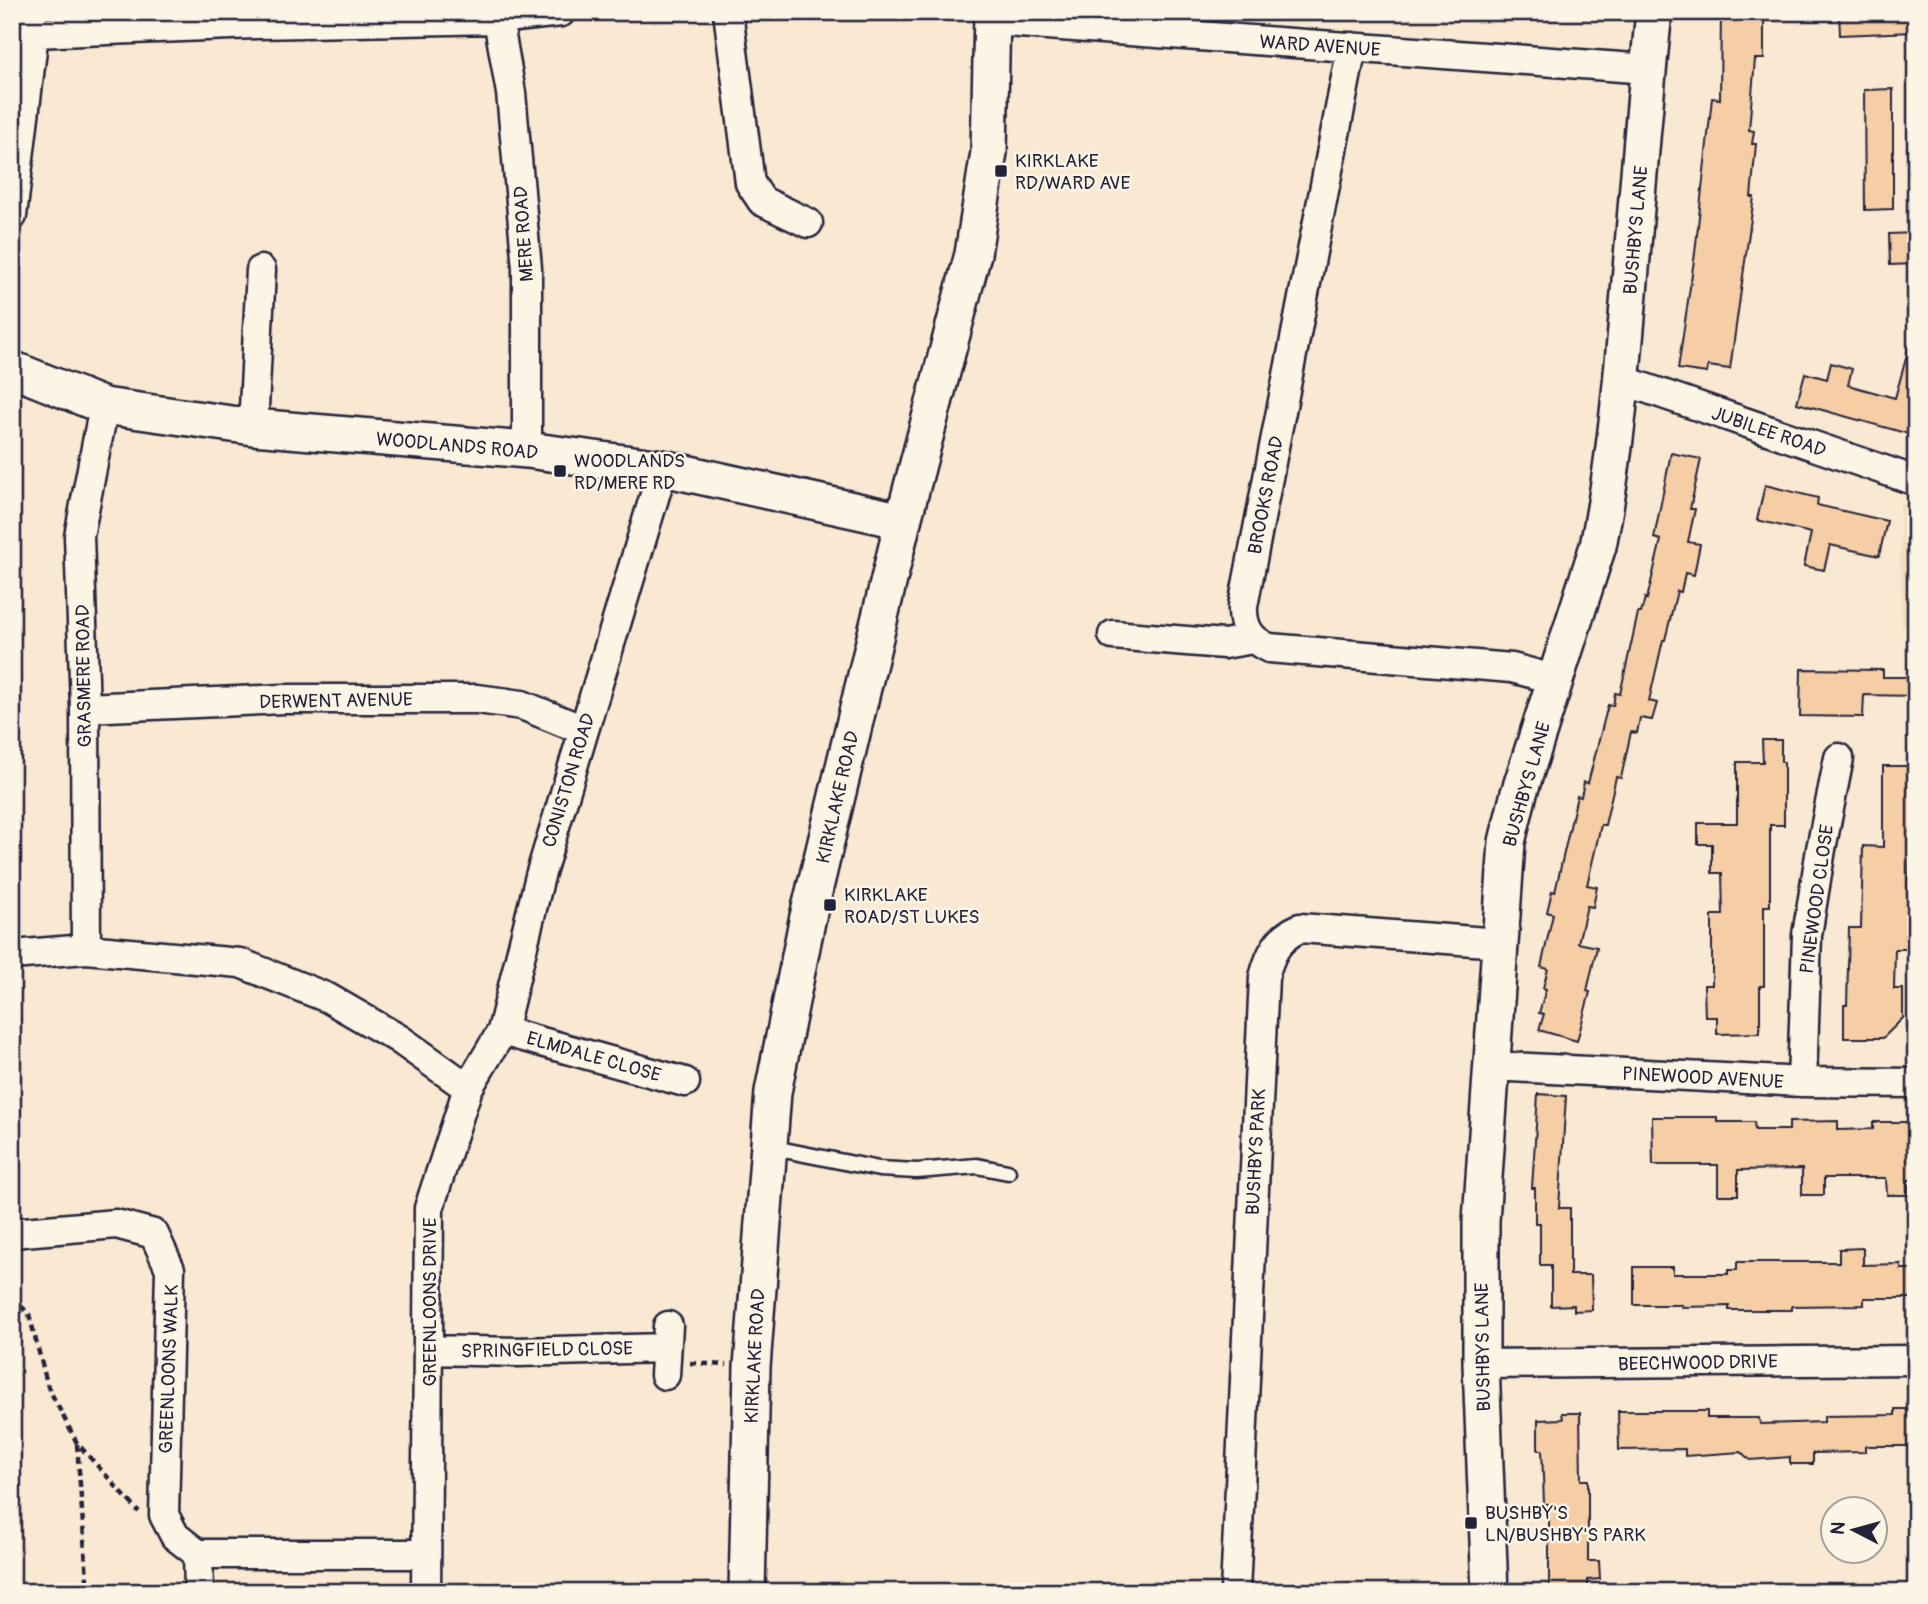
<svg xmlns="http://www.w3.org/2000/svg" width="1928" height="1604" font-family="Pangolin,sans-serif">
  <rect width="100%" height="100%" fill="#fae9d2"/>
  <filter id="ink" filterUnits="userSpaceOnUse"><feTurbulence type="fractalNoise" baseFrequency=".0143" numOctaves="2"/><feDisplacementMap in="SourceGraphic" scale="14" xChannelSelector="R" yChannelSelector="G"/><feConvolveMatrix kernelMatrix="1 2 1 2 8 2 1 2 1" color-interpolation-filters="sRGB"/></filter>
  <g filter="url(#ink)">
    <!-- built -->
    <path fill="#f5ddc2" d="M1900 503 1916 509V628L1901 627Z"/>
    <!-- building -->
    <path fill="#f6cea6" stroke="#22223b" stroke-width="2" d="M1721 12H1764V59H1755L1749 130 1754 131 1752 144H1756L1751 197H1754L1730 369 1708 366 1707 373 1678 369 1695 253 1712 98 1720 99Z
      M1839 12H1913L1914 32 1840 35Z
      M1893 89V209L1865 210 1864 90Z
      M1916 233V264L1890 265 1889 234Z
      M1910 344H1916V436L1797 403 1805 373 1827 379 1831 363 1852 369 1848 385 1895 398Z
      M1671 453 1701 459 1690 509H1695L1688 542 1700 544 1694 575 1685 573 1681 592 1677 591 1665 640H1663L1649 701 1657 703 1652 720 1640 718 1637 733 1631 732 1621 778 1616 777 1605 825H1601L1587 885 1597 887 1593 907 1587 906 1578 943 1597 947 1587 991 1590 992 1577 1041 1539 1030 1544 1014 1539 1013 1546 989 1543 988 1548 969 1541 967 1553 914 1547 912 1552 891 1555 892 1577 796 1581 797 1584 782 1588 783 1608 705 1613 706 1615 693 1620 694 1638 613H1641L1645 598 1647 599 1661 540 1654 538Z
      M1765 485 1818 498 1817 505 1887 521 1879 556 1830 545 1824 570 1804 566 1811 533 1757 520Z
      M1801 669 1883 670V677H1916V696L1864 695 1863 717 1800 716Z
      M1762 740H1781V762H1784V825H1770V906H1764V986H1760V1033L1717 1034V1017H1705L1704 985H1712V915H1723L1722 873H1712V844H1698V823H1737V762H1763Z
      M1883 766H1916V850H1910L1908 909 1916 910V930H1908V949H1895L1894 989H1903V1018L1883 1038H1844V1005H1847L1849 928H1861L1863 846 1883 847Z
      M1538 1094 1566 1096 1559 1208H1570V1275H1591L1592 1310 1574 1311V1305L1551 1306V1265H1540V1223H1535V1188H1532Z
      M1652 1117H1717V1122H1754L1755 1130H1789V1122L1838 1121V1130L1873 1129V1122H1916V1180H1908V1195H1887L1886 1178H1824V1195H1802V1169L1738 1170V1195H1718V1165H1653Z
      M1863 1248V1265L1901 1264V1269H1916V1298H1864V1305L1792 1306V1310H1729V1306L1682 1307V1305H1634V1267H1673V1274H1728V1270H1737V1262H1839V1249Z
      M1895 1409H1916V1446H1865V1452L1813 1453V1464H1790V1457L1750 1460 1741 1452 1685 1456V1449L1619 1450 1618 1411H1707V1418H1759L1760 1424 1824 1422V1416L1895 1415Z
      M1562 1413H1580L1581 1480H1588V1561H1599L1600 1579 1588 1580V1592H1549V1504H1544L1542 1450H1538V1420L1563 1419Z"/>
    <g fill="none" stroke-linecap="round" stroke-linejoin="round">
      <!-- service casing -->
      <g stroke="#22223b" stroke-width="19">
        <path id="service" d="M769 1147 879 1169 917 1171 977 1166 1008 1172"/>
      </g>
      <!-- minor casing -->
      <g stroke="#22223b" stroke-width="33">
        <path id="minor" d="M728 12 750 183 762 201 808 223
          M498 19 511 93 527 268V450
          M993 21 1648 69
          M34 33 256 24 498 19 561 12
          M1352 47 1243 606C1242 627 1250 640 1269 648L1512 668 1557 680
          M12 216 34 33 31 12
          M1622 380 1916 481
          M253 427 261 270
          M1113 635 1224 644 1253 639
          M85 708 283 699H477L522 705 583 730
          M86 949 85 708 79 536 104 406
          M12 955 86 949 240 963 328 998 399 1039 468 1088 429 1208 426 1592
          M502 1031 685 1082
          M1490 1066 1802 1082 1916 1083
          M1802 1082 1807 935 1821 849 1839 758
          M468 1088 502 1031 540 876 663 468
          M12 1233 116 1224 154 1234 170 1269 164 1515 175 1536 198 1554H425
          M429 1350 518 1352 665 1348
          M1481 1364 1916 1360
          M665 1375 668 1326
          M198 1554 199 1592
          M1235 1592 1264 977C1270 955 1277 938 1300 928L1500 943"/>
      </g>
      <!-- tertiary casing -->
      <g stroke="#22223b" stroke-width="40">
        <path id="tertiary" d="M12 369 104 406 253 427 527 450 663 468 903 521
          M747 1592 752 1367 773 1092 807 921 903 521 973 254 989 152 992 12
          M1490 1592 1481 1364V1221L1507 842 1519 793 1598 546C1615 462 1622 378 1629 293 1637 199 1644 106 1654 12"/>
      </g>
      <!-- path -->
      <path stroke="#22223b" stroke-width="4.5" stroke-dasharray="7 5" stroke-linecap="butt" d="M12 1297 29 1314 48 1387 77 1443 139 1512
        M690 1363 727 1365
        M77 1444 88 1592"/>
      <!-- service -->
      <use href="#service" stroke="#fcf5e5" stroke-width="14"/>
      <!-- minor -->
      <use href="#minor" stroke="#fcf5e5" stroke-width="28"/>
      <!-- tertiary -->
      <use href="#tertiary" stroke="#fcf5e5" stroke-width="35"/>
    </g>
  </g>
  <!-- markers -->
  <g fill="#22223b" stroke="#fcf5e5" stroke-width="2.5">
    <rect x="994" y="164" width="14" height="14" rx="3.5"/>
    <rect x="553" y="464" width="14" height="14" rx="3.5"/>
    <rect x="823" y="898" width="14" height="14" rx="3.5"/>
    <rect x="1464" y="1516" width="14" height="14" rx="3.5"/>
  </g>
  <g text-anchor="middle" stroke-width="5" stroke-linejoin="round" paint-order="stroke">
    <!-- street labels -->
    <g font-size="19" fill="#22223b" stroke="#fcf5e5">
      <text transform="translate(1320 45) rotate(4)" y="7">WARD AVENUE</text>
      <text transform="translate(1635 230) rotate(-85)" y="7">BUSHBYS LANE</text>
      <text transform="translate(523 234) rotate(-94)" y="7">MERE ROAD</text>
      <text transform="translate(1769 431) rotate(19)" y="7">JUBILEE ROAD</text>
      <text transform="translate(457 445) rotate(5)" y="7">WOODLANDS ROAD</text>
      <text transform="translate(1265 495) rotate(-79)" y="7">BROOKS ROAD</text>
      <text transform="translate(83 676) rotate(-91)" y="7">GRASMERE ROAD</text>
      <text transform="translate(336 700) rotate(-1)" y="7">DERWENT AVENUE</text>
      <text transform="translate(568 780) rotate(-73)" y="7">CONISTON ROAD</text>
      <text transform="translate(1526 784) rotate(-74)" y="7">BUSHBYS LANE</text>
      <text transform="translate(837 797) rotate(-77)" y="7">KIRKLAKE ROAD</text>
      <text transform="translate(1816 899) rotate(-82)" y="7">PINEWOOD CLOSE</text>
      <text transform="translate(594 1056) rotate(16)" y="7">ELMDALE CLOSE</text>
      <text transform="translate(1703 1077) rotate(3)" y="7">PINEWOOD AVENUE</text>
      <text transform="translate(1255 1152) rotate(-87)" y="7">BUSHBYS PARK</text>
      <text transform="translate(429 1302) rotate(-90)" y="7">GREENLOONS DRIVE</text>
      <text transform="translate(1482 1347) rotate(-91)" y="7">BUSHBYS LANE</text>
      <text transform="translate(547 1349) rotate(-1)" y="7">SPRINGFIELD CLOSE</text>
      <text transform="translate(754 1356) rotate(-87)" y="7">KIRKLAKE ROAD</text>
      <text transform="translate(1698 1362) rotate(-1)" y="7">BEECHWOOD DRIVE</text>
      <text transform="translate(168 1369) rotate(-88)" y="7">GREENLOONS WALK</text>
    </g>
    <!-- poi labels -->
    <g font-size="19" fill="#22223b" stroke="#fcf5e5" text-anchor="start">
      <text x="1015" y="167">KIRKLAKE<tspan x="1015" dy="22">RD/WARD AVE</tspan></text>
      <text x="574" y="467">WOODLANDS<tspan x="574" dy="22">RD/MERE RD</tspan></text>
      <text x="844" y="901">KIRKLAKE<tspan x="844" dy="22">ROAD/ST LUKES</tspan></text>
      <text x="1485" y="1519">BUSHBY'S<tspan x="1485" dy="22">LN/BUSHBY'S PARK</tspan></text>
    </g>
  </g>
  <!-- margin -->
  <rect width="1928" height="1604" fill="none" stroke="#fcf5e5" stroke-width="42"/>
  <rect x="21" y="21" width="1886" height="1562" fill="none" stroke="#22223b" stroke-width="2.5" filter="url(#ink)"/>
  <!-- north arrow -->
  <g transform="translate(1854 1530) rotate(276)"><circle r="33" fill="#fcf5e5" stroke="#a5a1a1" stroke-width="2"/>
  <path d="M0-5L12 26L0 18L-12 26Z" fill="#22223b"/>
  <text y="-10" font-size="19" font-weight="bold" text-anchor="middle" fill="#22223b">N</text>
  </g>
</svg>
